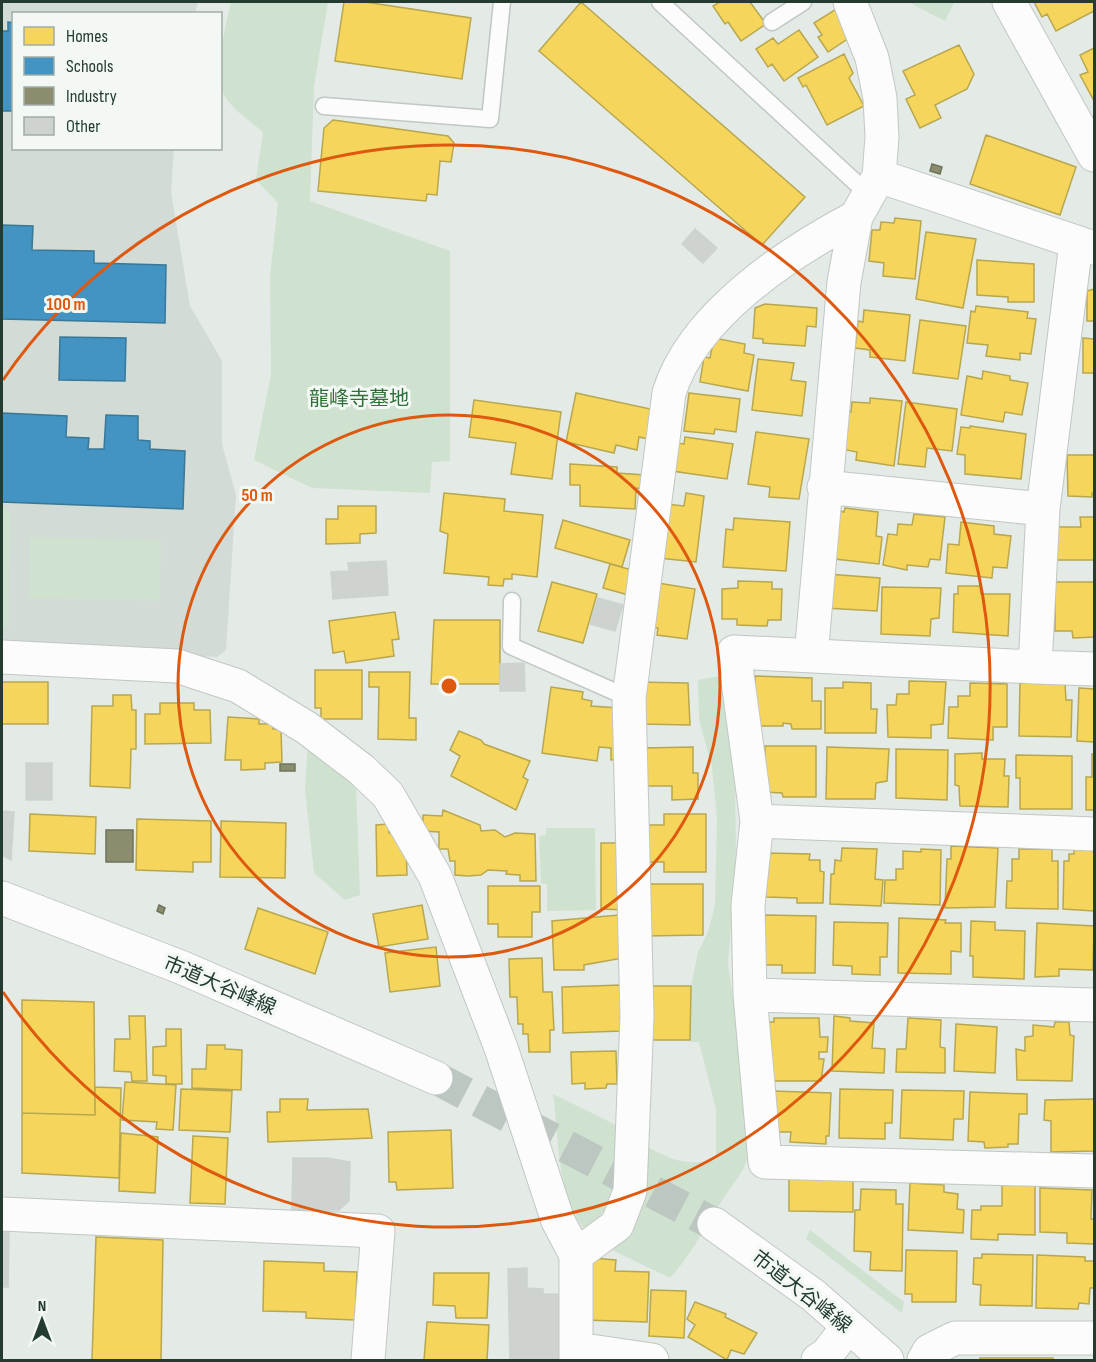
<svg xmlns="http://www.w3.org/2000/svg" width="1096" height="1362" font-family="'Sofia Sans Condensed','Noto Sans JP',sans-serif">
  <rect width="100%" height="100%" fill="#e4eae6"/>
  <!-- built -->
  <path fill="#d2dbd5" d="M2 2H198L195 13 14 14V148L174 149 171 192 190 306 222 361V444L236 495 226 650 217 657 2 646Z"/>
  <!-- green -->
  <path fill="#cee2cf" d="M231 2H328L314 86 310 201 450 251V461L432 462 430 493 312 488 254 460 271 374 270 276 278 203 256 180 263 132C249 120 228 107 221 89 214 71 227 21 231 2Z
    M908 2H951L954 3 945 21Z
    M2 509H10L9 627H2Z
    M30 537 161 540 160 601 29 598Z
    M721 676 735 774 736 862 728 964 743 1069 747 1160C742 1174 733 1184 725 1196 706 1224 693 1253 670 1278L608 1248 644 1145C672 1160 683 1166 716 1160V1109L699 1042H690L691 986 698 952 708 932 715 905 717 818 712 767 699 719 698 680Z
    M308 740 356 784 360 895 345 900 314 873 305 790Z
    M546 828H595L596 910 547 911V884L541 883 539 836 546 835Z
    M553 1094 618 1126 613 1200 598 1218 584 1229C556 1193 559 1137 553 1094Z
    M810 1230 904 1302 902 1313 806 1239Z"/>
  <!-- homes -->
  <path fill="#f6d55c" stroke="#b7a74e" stroke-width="1.5" d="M344 2H365L471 18 462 79 335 61Z
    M581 2 805 197 762 245 539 51Z
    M720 2H750L766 24 741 41 728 22 725 24 713 6Z
    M1034 2H1094V11L1056 31 1047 14 1042 17Z
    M841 6 855 34 828 52 818 37 822 35 814 23Z
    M799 30 818 57 784 81 772 64 768 67 756 49 773 38 778 44Z
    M959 45 974 74 967 89 935 105 941 118 920 128 906 99 915 95 903 71Z
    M1094 48V98L1093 99 1080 75 1088 72 1080 55Z
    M844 54 853 73 849 78 864 106 827 125 806 85 803 87 798 78Z
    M333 120 448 136 454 143 451 162 440 161 437 195 427 194 426 201 318 191 324 128Z
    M986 135 1076 167 1060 215 970 184Z
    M895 218 921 221 915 279 883 276 884 263 869 261 872 230H880L881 222 894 223Z
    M926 232 976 239 963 308 916 299Z
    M977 260 1034 264V302H1008V297L977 295Z
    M1094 289V321H1087V291Z
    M765 304 817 308 816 327 807 326 805 346 763 343V339L753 338 755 308Z
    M976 306 1028 312 1027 318 1036 319 1031 354 1020 353V360L986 356 988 345 967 343 971 311 975 312Z
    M864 310 910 315 905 361 870 357V350L855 348 858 321 863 322Z
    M920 320 966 326 958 379 913 373Z
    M714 338 745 344 744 353 754 355 748 391 700 382 704 357 710 358Z
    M1083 338 1094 339V373H1083Z
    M758 359 794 363 791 380 806 382 802 416 752 410Z
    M983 371 1010 376V380L1028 383 1022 415 1005 412 1003 422 961 415 967 376 982 379Z
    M576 393 655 410 648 439 639 437 637 450 616 445 614 453 566 442Z
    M689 393 740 399 736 432 715 429 714 434 684 431Z
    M870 398 902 401 894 466 856 460 857 452 842 449 845 410 851 412 852 402 870 403Z
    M474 400 561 412 552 479 511 474 516 443 469 437Z
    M906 402 957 409 952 451 927 448 925 467 898 464Z
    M970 426 1026 434 1021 479 965 474V455L957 454 961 427 970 428Z
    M756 432 809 439 799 499 769 497 770 487 748 484Z
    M685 437 733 444 727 479 672 471 676 443 684 444Z
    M1067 455H1094V493H1092V497L1068 496Z
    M570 464 617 467V473L645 475 644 489 636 488 635 509 580 506V485H570Z
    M444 493 505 499 504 511 543 515 537 577 512 574V579H504L503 586 488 585 489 577 444 573 448 534 440 531Z
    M686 493 704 496 696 562 659 558 666 504 684 506Z
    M338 506H376V533L360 534V543L326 544V519H338Z
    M845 508 878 512 876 536 882 537 879 564 826 558 832 509 844 512Z
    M914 514 945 517 940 560 930 559 928 567 907 565V570L883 565 888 534 897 535 898 524 912 525Z
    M1080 517H1094V560H1056L1055 527H1081Z
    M734 518 790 522 786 571 723 567 726 529 733 530Z
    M563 520 630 540 622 567 555 548Z
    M961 522 994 526V534L1011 536 1007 568 993 567 992 578 946 573 948 544 959 545Z
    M610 564 643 573 636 597 603 588Z
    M827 574 880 578 877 611 825 608Z
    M738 581 772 582V589H782L781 620H768L767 626 737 625V619H722V589L738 588Z
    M552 582 597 594 583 643 538 631Z
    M1055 582H1094V637L1073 638 1072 631H1055Z
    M658 583 695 589 687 639 657 635 658 628 652 627Z
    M958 586H980L981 594H1010L1008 636 953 632 954 594H958Z
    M882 587 941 588 939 618 931 619 930 636 881 634Z
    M395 612 399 639 392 640 394 656 346 663 344 651 333 653 329 621Z
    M434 620H500V684H431Z
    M315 670H362V719H321V708H315Z
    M369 672H410L409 718H416V740L378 739 379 687H369Z
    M755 676 812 678V701H821V729H792L791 724 783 723V726H755Z
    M909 681 946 682 943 724 931 725V738L888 737 887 705H896L897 694H909Z
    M2 682H48V724H2Z
    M637 682 688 683 690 725 641 724Z
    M843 682 871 683V709H877L876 733H825V688H843Z
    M970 683 1007 684V727H993V740L948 738 949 707H958V696H970Z
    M1020 683 1065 684 1066 700H1072L1071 737 1019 736Z
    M551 687 583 692 582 699 592 701 591 706 618 708 622 759 611 760V748L599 747 597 761 542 753Z
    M1079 688 1094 689V742L1077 741Z
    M113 695H131L132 710H136V749H131L130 788 90 786 92 706H113Z
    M160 703H194V710H210L211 743 145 744V714H160Z
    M228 717 259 719V724H273V729H281L282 762 265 763V769L241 770V760H225Z
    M459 731 481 740 484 744 530 761 523 777 528 780 516 810 451 776 460 756 450 750Z
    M765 746H816V797H783L782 793 764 792Z
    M693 747V773H698V799L672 800V786H643V748Z
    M827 747 889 749 887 781 876 783 875 799H826Z
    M896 749 948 750 947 800 896 798Z
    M982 753V759H1005L1004 776H1009L1008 807 960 806 959 786 955 785V754Z
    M1092 754H1094V810H1086V777H1092Z
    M1016 755 1072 756V809H1020V778H1016Z
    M443 810 480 825 481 831 495 830 505 837 515 833 535 834 536 881H520V875L506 874 507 871 488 870 481 875 468 876 455 875V861H450L448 849H439V832L423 831V815L442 816Z
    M30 814 96 817 95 854 29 851Z
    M664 814H706V872H664V862H646V825H664Z
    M137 819 211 821V862H193V872L136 870Z
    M221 821 286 823 285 878 220 877Z
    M389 824V833H398L406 842 407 875 377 876 376 825Z
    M601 843H627L626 910 601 909Z
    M951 846 998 848 995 907 945 908 947 859H951Z
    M842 848 877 849 875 879 883 880 881 906 830 904 831 874H834L835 860 841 861Z
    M921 849 941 850 940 905 884 903 885 880H896V869H903V851L921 852Z
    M1019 849H1052V861H1058V909L1006 908 1007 881H1012V859H1019Z
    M1074 849H1093L1094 854V911L1063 909 1064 861H1069V854H1074Z
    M767 853 810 854 809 860H820V871L824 872 823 903H797V898L766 897Z
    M645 884H703V935L646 936Z
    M488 886H540V912H532V937H498V924H488Z
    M422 905 428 939 379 947 373 914Z
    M258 908 328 932 315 974 245 949Z
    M619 915 623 958 584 965V970H554L552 921Z
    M765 915 816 916 815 973H782V965H764Z
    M899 918 946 920 945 923H961V952L951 951V974L898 973Z
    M971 921 995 922V930L1025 931 1024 979 973 977V956H970Z
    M834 922 888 923 887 957H880V975L852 974V966L833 965Z
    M1037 923 1094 926 1093 970 1059 969V976L1035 977Z
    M436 947 440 986 390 992 385 953Z
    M542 958 543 992H552L554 1030H550V1052H529L528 1034H523V1024H518L517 997H510L509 959Z
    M621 985 622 1031 563 1033 562 987Z
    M649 986H691L690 1040H649Z
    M22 1000 94 1002 95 1115 22 1113Z
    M129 1016H145L147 1081H132L131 1072 114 1071 115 1039H130Z
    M834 1016 850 1018V1021L874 1023 872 1048 885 1049 884 1073 832 1071Z
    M774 1018H819L820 1037H828L827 1052H819V1059H824L821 1081H772L767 1022H774Z
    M908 1018 941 1020 940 1047 945 1048V1073L896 1072 897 1049H906Z
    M1055 1022H1069L1070 1035 1074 1036 1072 1081 1017 1080 1016 1049 1025 1051V1037L1033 1036V1025L1054 1027Z
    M956 1024 997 1027 995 1073 954 1071Z
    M166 1029H181L182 1084H166V1076L153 1075V1047L166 1046Z
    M207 1045H225V1049L242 1050 241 1090 192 1088V1069H206Z
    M616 1051 617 1084H607L606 1088 585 1089V1083L572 1084 571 1052Z
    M125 1082 176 1085 173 1130 156 1129 157 1122 122 1120Z
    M95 1087 121 1088 119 1178 22 1173V1113L95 1115Z
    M181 1089 232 1091 230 1132 179 1130Z
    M840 1089 893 1090 892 1123H885V1139L839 1138Z
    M902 1090 964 1091 963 1119H954L953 1140 900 1138Z
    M773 1091 831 1093 829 1136H826V1144L790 1142 791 1132H773Z
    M970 1092 1027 1094V1114H1019L1018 1144H1008V1147L985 1148 984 1142 968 1141Z
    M280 1099H308L307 1110 368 1109 372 1138 268 1142 267 1112H280Z
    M1094 1099V1151L1051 1152V1121L1044 1120 1045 1100Z
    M451 1130 453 1188 397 1190 396 1182H389L388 1132Z
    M121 1133 158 1137 155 1193 119 1191Z
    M193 1136 228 1138 225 1204 190 1203Z
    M789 1176 853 1177V1212L789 1211Z
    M910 1183 944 1185V1192L958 1194 957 1209 964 1210 963 1233 908 1230Z
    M1002 1184 1035 1185V1235L998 1234V1240L971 1239 972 1210H981V1206H1002Z
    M1040 1188 1092 1190 1091 1219H1094V1244L1067 1243V1233L1040 1232Z
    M861 1189 896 1190V1204H903L902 1271 870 1270 871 1252 854 1251 855 1210H860Z
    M96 1237 163 1240 161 1360H92Z
    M906 1250 957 1251 956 1302H912V1294H905Z
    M982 1254 1033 1255 1032 1306 980 1305 981 1285 973 1284 974 1258H982Z
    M1037 1255 1085 1257V1261H1094V1288H1090L1089 1304 1079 1303 1078 1309 1036 1308Z
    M592 1258 616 1260 615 1271 649 1272 647 1322 585 1320Z
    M264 1261 324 1263V1271L357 1272 355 1320 306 1318V1312L263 1311Z
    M434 1273H489L487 1318H456L455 1306 433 1305Z
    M651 1290 686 1291 684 1338 649 1336Z
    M695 1302 726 1314 725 1317 757 1333 744 1354 731 1350 727 1360 688 1337 695 1325 687 1319Z
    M427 1322 489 1325 487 1360H424Z
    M980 1358H1053V1360H980Z"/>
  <!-- schools -->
  <path fill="#4393c3" stroke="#397997" stroke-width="1.5" d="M8 22 14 23V111H2V31H8Z
    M2 225 33 226 32 250 94 251V263L166 265 165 323 2 319Z
    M60 337 126 338 125 381 59 380Z
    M2 413 67 416 66 437 89 438 88 449H104L106 415 138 416V440L150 441V449L185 451 183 509 2 502Z"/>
  <!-- industry -->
  <path fill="#8c8c6e" stroke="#6c745b" stroke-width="1.5" d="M932 164 942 167 940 174 930 171Z
    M280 764H295V771H280Z
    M106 830H133V862H106Z
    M159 905 165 908 163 914 157 911Z"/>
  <!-- building -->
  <path fill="#cfd3d0" stroke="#cdd3cf" stroke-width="1.5" d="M695 229 717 248 703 263 682 244Z
    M386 561 388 595 333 599 331 572 349 571 348 563Z
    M598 598 623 605 615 631 590 624Z
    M524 663 525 691H500V664Z
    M26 763H52V800H26Z
    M2 811 14 812 11 860 2 855Z
    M293 1158H328L350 1162 349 1201 339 1210H292Z
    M2 1230H9L8 1287H2Z
    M527 1268V1288L543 1289V1294H563L564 1360H510L508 1269Z"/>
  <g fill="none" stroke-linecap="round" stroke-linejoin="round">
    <!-- tertiary-tunnel -->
    <path stroke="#bdc7c1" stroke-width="33" stroke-dasharray="33 16" stroke-linecap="butt" d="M436 1078 714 1224"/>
    <!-- service casing -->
    <g stroke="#c1c7c3" stroke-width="19">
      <path id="service" d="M660 2 868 194
        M772 22 803 2
        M324 106 490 119 502 2
        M512 601 511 646 629 698"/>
    </g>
    <!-- minor casing -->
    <g stroke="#c1c7c3" stroke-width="35">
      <path id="minor" d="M1009 2 1094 155
        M879 176 1094 248
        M1076 243 1043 509 1035 667 1094 669
        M824 487 1043 509
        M811 656 844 282 856 217 879 176 882 137 880 98 872 58 850 2
        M2 657 177 666 238 686 307 728 362 770 388 795 435 876 501 1048 558 1221 576 1255V1360
        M1035 667 734 652 757 821 748 905 750 995 765 1162 1094 1171
        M757 821 1094 834
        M750 995 1094 1005
        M2 1214 378 1231 368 1360
        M576 1255 617 1225 630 1191 637 1016 629 698 669 393C693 315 788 253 856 217
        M577 1349 652 1360
        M818 1360 827 1354 848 1327
        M924 1360 929 1351 955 1338H1094"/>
    </g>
    <!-- tertiary casing -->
    <g stroke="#c1c7c3" stroke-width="35">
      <path id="tertiary" d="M2 898 183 968 436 1078
        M714 1224 813 1295 887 1360"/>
    </g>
    <!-- service -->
    <use href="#service" stroke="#fbfcfb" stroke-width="16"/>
    <!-- minor -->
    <use href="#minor" stroke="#fbfcfb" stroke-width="33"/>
    <!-- tertiary -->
    <use href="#tertiary" stroke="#fbfcfb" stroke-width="33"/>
  </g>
  <!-- distance rings -->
  <g fill="none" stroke="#de580e" stroke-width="3">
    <circle cx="449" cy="686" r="271"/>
    <path d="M3 380A541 541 0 1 1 3 992"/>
  </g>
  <g text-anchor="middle" stroke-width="6" stroke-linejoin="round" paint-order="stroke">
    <!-- park labels -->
    <g font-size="20" fill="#2f7139" stroke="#f3f8f4">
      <text x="359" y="405">龍峰寺墓地</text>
    </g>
    <!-- street labels -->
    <g font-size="20" fill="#233c2f" stroke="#f3f8f4">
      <text transform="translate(220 985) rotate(23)" y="7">市道大谷峰線</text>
      <text transform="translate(802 1291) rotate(38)" y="7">市道大谷峰線</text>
    </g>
  </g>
  <circle cx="449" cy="686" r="9" fill="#de580e" stroke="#f3f8f4" stroke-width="3"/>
  <g font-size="18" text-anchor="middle" font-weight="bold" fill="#de580e" stroke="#f3f8f4" stroke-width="6" stroke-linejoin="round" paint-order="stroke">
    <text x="66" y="310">100 m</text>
    <text x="257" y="501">50 m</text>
  </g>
  <!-- border -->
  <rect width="1096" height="1362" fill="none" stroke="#233c2f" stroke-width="6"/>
  <!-- legend -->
  <rect x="12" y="12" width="210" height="138" fill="#f3f8f4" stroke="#a0ada5" stroke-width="1.5"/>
  <rect x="24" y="27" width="30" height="18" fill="#f6d55c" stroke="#a0ada5" stroke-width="1.5"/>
  <text x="66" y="42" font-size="18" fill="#233c2f">Homes</text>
  <rect x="24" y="57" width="30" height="18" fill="#4393c3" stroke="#a0ada5" stroke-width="1.5"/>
  <text x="66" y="72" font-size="18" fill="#233c2f">Schools</text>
  <rect x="24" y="87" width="30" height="18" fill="#8c8c6e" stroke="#a0ada5" stroke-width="1.5"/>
  <text x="66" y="102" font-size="18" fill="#233c2f">Industry</text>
  <rect x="24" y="117" width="30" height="18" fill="#cfd3d0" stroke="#a0ada5" stroke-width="1.5"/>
  <text x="66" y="132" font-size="18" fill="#233c2f">Other</text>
  <!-- north arrow -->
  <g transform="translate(42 1320)" stroke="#f3f8f4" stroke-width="4.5" paint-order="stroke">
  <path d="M0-4.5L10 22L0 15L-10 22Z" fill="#233c2f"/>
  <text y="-9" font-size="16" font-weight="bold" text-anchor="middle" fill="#233c2f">N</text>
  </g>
</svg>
